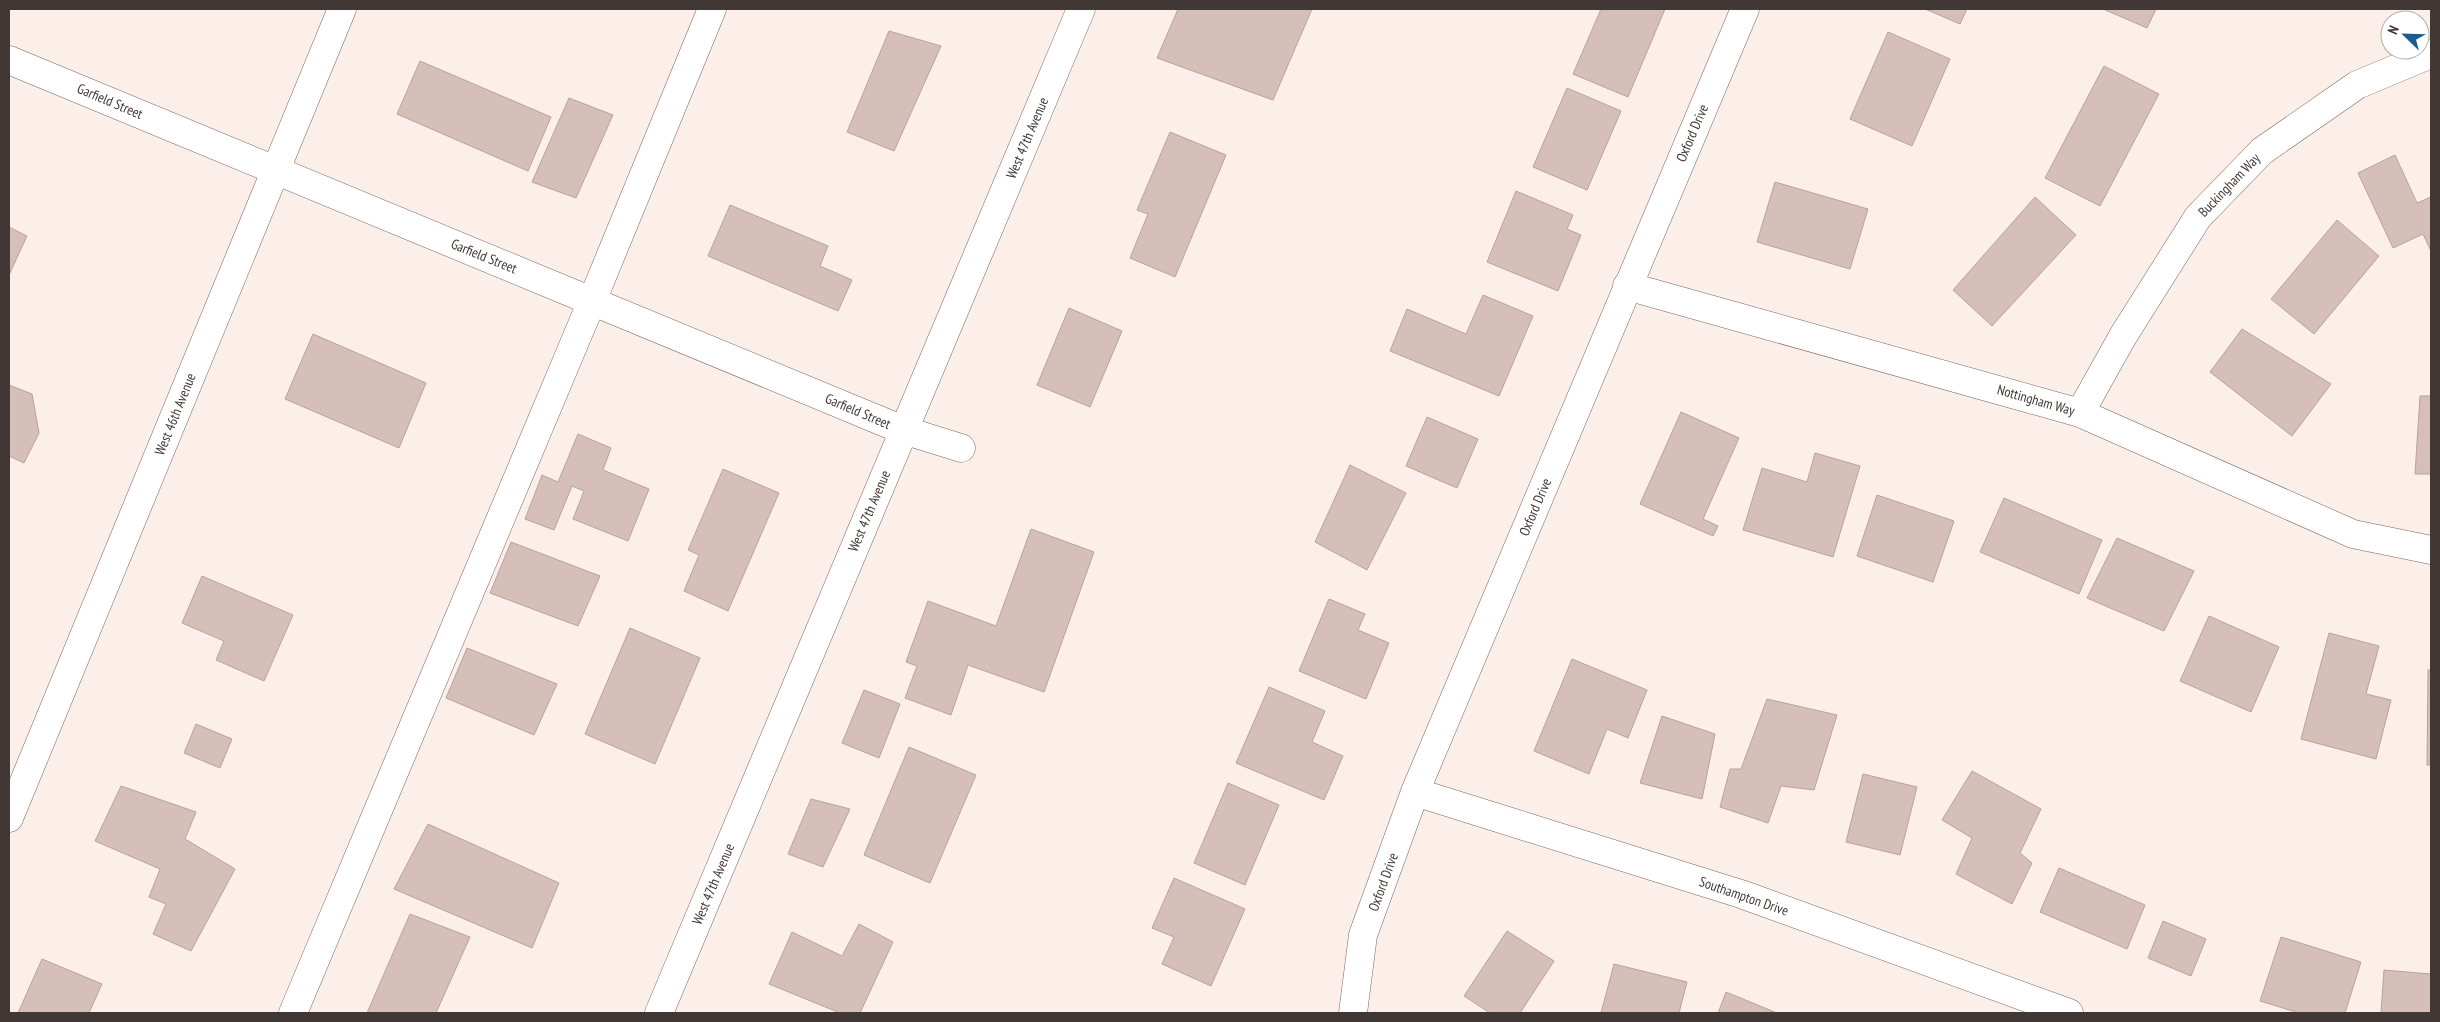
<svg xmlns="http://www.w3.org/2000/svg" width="2440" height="1022" font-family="'PT Sans Narrow',sans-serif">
  <rect width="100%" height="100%" fill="#fceee9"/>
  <!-- building -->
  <path fill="#d6bfb8" stroke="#b9a29c" d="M1178 9H1312L1273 100 1157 58Z
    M1601 9H1665L1628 97 1573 74Z
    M1925 9H1967L1960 24Z
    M2103 9H2156L2147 28Z
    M889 31 941 46 894 151 847 132Z
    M1888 32 1950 59 1912 146 1850 119Z
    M420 61 551 117 528 171 397 114Z
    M2104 66 2159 94 2100 206 2045 178Z
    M1567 88 1621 111 1587 190 1533 167Z
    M569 98 613 115 576 198 532 182Z
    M1170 132 1226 155 1175 277 1130 258 1148 214 1137 210Z
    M2395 155 2417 203 2431 197V251L2423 234 2393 248 2358 173Z
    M1775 182 1868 209 1850 269 1757 242Z
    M1516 191 1573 215 1567 229 1581 235 1558 291 1487 262Z
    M2035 197 2076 235 1992 326 1953 290Z
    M730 205 828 246 820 266 852 280 838 311 708 256Z
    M2337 220 2379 256 2314 334 2271 299Z
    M9 227 27 236 9 275Z
    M1483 295 1533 316 1499 396 1390 351 1407 309 1466 334Z
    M1069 308 1122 331 1090 407 1037 385Z
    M2242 329 2331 384 2292 436 2210 372Z
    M313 334 426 383 399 448 285 399Z
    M9 385 32 394 39 433 24 463 9 456Z
    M2420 396H2431V474H2415Z
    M1681 412 1739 438 1703 519 1718 526 1713 536 1640 504Z
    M1427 417 1478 439 1457 488 1406 466Z
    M578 434 611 448 603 470 649 489 628 541 573 519 584 491 572 486 554 530 525 519 542 475 558 482Z
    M1815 453 1860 466 1833 557 1743 530 1762 468 1807 482Z
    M1350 465 1406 493 1367 570 1315 542Z
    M723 469 779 493 728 611 684 591 699 555 688 550Z
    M1877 495 1954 521 1933 582 1857 556Z
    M2004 498 2102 540 2079 594 1980 552Z
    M1031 529 1094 552 1044 692 968 665 951 715 905 698 917 666 906 662 928 601 996 626Z
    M2117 538 2194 571 2164 631 2087 598Z
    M511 542 600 576 578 626 490 593Z
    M202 576 293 615 264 681 216 660 224 641 182 623Z
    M1329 599 1365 614 1358 630 1389 643 1366 699 1299 671Z
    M2209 616 2279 647 2251 712 2180 681Z
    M630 628 700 658 655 764 585 734Z
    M2329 633 2379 646 2366 694 2391 700 2376 759 2301 739Z
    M467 648 557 684 534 735 446 698Z
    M1572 659 1647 690 1628 738 1607 729 1589 774 1534 751Z
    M2428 670H2431V765H2427Z
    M1269 687 1325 711 1312 742 1343 756 1324 800 1236 763Z
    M864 690 900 704 879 758 842 743Z
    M1767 699 1837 715 1814 790 1781 786 1768 823 1720 807 1730 769H1741Z
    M1662 716 1715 734 1702 799 1640 783Z
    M196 724 232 739 220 768 184 753Z
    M909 747 976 775 930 883 864 855Z
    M1972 771 2041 809 2020 853 2032 863 2012 904 1956 874 1972 838 1942 820Z
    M1863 774 1917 787 1900 855 1846 842Z
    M1228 783 1279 805 1245 885 1194 863Z
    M121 786 196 812 185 839 235 869 191 951 153 934 166 904 149 897 160 869 95 841Z
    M811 799 850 809 823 867 788 854Z
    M428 824 559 883 532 948 394 889Z
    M2059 868 2145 905 2127 949 2040 912Z
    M1174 878 1245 909 1211 986 1162 964 1174 937 1152 928Z
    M410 914 470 937 436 1013H367Z
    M2163 921 2206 939 2191 976 2148 958Z
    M859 924 893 942 860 1013H840L769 984 792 932 842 956Z
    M1507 931 1554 961 1520 1013H1490L1464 996Z
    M2281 937 2361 962 2345 1013H2299L2260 1001Z
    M42 959 102 984 89 1013H18Z
    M1614 964 1687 982 1679 1013H1601Z
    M2384 970 2431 974V1013H2381Z
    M1726 992 1777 1013H1718Z"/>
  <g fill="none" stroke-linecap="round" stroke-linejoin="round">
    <!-- minor casing -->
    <g stroke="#79655e" stroke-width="29">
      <path id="minor" d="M9 60 903 430 961 448
        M1627 286 2080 413 2353 534 2431 550
        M2080 413 2123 336 2198 217 2262 151 2357 85 2431 54
        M1415 792 1741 894 2069 1013
        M9 818 342 9
        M293 1013 592 301 712 9
        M659 1013 1081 9
        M1353 1013 1363 935 1415 792 1745 9"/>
    </g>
    <!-- minor -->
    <use href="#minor" stroke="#fff" stroke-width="28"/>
  </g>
  <g text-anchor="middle" stroke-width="4" stroke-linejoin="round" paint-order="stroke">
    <!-- street labels -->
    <g font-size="14" fill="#413735" stroke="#fff">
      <text transform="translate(110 101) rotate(23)" y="5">Garfield Street</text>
      <text transform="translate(1692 133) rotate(-67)" y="5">Oxford Drive</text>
      <text transform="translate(1027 138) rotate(-67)" y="5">West 47th Avenue</text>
      <text transform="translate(2229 185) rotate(-46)" y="5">Buckingham Way</text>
      <text transform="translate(484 256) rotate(22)" y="5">Garfield Street</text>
      <text transform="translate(2036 400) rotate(16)" y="5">Nottingham Way</text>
      <text transform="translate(858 411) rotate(23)" y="5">Garfield Street</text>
      <text transform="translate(175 414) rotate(-68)" y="5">West 46th Avenue</text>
      <text transform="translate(1535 507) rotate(-67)" y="5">Oxford Drive</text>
      <text transform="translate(869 511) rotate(-67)" y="5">West 47th Avenue</text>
      <text transform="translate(1383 882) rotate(-70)" y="5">Oxford Drive</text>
      <text transform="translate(713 884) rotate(-67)" y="5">West 47th Avenue</text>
      <text transform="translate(1744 896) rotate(19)" y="5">Southampton Drive</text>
    </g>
  </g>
  <!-- border -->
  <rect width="2440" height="1022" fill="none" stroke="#413735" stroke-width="20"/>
  <!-- north arrow -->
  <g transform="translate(2405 35) rotate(293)"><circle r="24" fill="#ffffff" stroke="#b3afae"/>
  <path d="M0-4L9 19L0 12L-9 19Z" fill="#1a5d92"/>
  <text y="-8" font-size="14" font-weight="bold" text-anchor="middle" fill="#413735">N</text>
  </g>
</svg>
